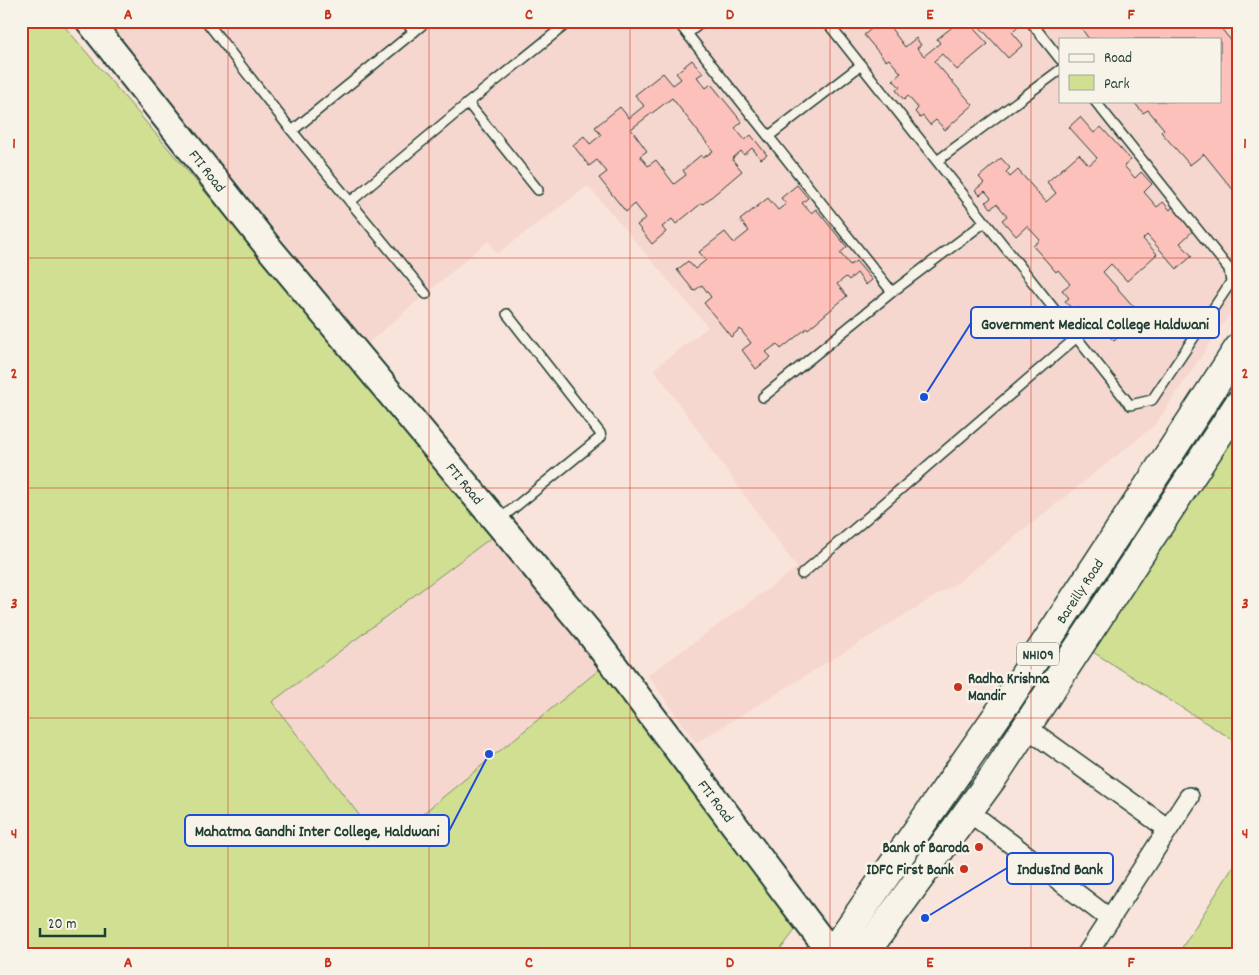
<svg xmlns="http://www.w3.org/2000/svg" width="1259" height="975" font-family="Dekko,sans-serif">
  <rect width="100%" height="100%" fill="#f9e4db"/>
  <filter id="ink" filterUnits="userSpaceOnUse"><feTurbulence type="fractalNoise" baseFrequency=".02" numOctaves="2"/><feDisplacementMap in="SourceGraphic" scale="10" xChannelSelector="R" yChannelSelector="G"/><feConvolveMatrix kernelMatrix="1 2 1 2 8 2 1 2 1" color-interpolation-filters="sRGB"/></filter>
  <g filter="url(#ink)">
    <!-- built -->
    <path fill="#f6d7cf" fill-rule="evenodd" d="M106 21H1238V302L1155 425 960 581 696 743 648 675 797 568 654 369 708 327 588 186 497 254 488 241 367 344ZM1060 39H1220V101H1060Z
      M496 534 592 648 600 670 796 929 777 954H466L272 702Z"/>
    <!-- green -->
    <path fill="#d0df92" stroke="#788e63" d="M21 21H60L496 534 272 702 383 846 600 669 785 905 796 929 777 954H21Z
      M1238 431V743L1093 652Z
      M1238 859V954H1178Z"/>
    <!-- building -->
    <path fill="#fdc1bc" stroke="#1f3d34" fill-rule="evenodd" d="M864 21H889L887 23 905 47 916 38 921 45 917 48 924 56 940 43 937 39 960 21H1023L1012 32 1023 45 1008 58 978 25 974 29 988 44 957 70 942 54 934 61 973 105 945 130 936 120 930 125 923 116 920 118 915 112 918 108 908 96 904 100 896 90 900 87 893 80 901 73 889 59 886 61 864 35 871 29Z
      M1076 21H1215L1238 49V196L1204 154 1190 165 1161 132 1164 129 1148 110 1143 113 1133 101H1220V39H1089Z
      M692 60 703 73 697 77 706 88 711 84 742 122 735 128 745 140 751 135 767 155 761 159 752 148 744 155 741 151 732 159 742 171 703 204 702 203 676 224 672 219 662 227 666 232 652 244 637 225 646 218 635 204 626 212 599 178 607 172 597 160 589 166 573 145 584 136 590 144 601 135 595 127 620 107 629 118 644 106 635 95 663 73 673 85 681 79 676 73ZM672 98 713 151 703 158 701 155 683 170 686 175 674 184 656 160 648 166 640 156 647 151 631 129Z
      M1080 117 1094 133 1101 127 1131 160 1124 166 1135 178 1141 172 1152 184 1144 192 1157 207 1163 202 1170 210 1174 205 1194 230 1180 243 1192 256 1177 269 1147 235 1143 239 1157 254 1127 281 1111 264 1103 272 1142 316 1114 341 1104 331 1099 335 1092 327 1089 329 1084 322 1088 319 1077 307 1073 310 1065 301 1069 298 1062 290 1070 284 1058 270 1056 272 1033 246 1040 240 1027 226 1016 236 1002 220 1007 216 997 204 991 208 986 202 991 198 985 191 980 195 975 190 984 183 979 177 1001 158 1010 168 1006 172 1010 177 1018 170 1046 202 1056 193 1047 182 1079 154 1089 165 1097 158 1069 127Z
      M797 185 808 198 802 203 811 213 816 209 847 247 840 253 850 265 856 261 872 280 866 285 857 273 849 280 846 277 837 284 847 296 808 329 807 328 781 349 777 344 766 352 771 357 756 369 742 350 751 343 740 329 731 337 704 303 711 297 702 285 694 291 677 270 688 261 695 269 706 260 699 252 725 232 734 243 749 231 740 220 768 198 778 210 786 204 781 198Z"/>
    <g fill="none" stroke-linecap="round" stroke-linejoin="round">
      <!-- service casing -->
      <g stroke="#1f3d34" stroke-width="12">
        <path id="service" d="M206 21 292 131 426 294
          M405 21 414 32
          M677 21 892 292
          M826 21 1130 405 1152 400 1231 282 1229 269 1095 101
          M1030 21 1060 59
          M687 34 703 21
          M468 103 538 190
          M292 131 427 21
          M769 136 861 65
          M937 161 1060 70
          M350 202 468 103 570 21
          M763 397 892 292 985 222
          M499 520 601 437 600 433 507 314
          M802 574 1077 337"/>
      </g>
      <!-- minor casing -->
      <g stroke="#1f3d34" stroke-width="22">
        <path id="minor" d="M1026 727 1168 829
          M968 811 1110 919
          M1087 954 1189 797"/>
      </g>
      <!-- secondary casing -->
      <g stroke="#1f3d34" stroke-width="30">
        <g id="secondary">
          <path id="s1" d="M89 21 269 248 588 631 831 953"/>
        </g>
      </g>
      <!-- trunk casing -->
      <g stroke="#1f3d34" stroke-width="31">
        <g id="trunk">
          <path id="s2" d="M831 954 1008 700 1238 349"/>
          <path d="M864 954 994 776 1238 405"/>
        </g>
      </g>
      <!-- service -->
      <use href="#service" stroke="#f7f3e8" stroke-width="9"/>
      <!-- minor -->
      <use href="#minor" stroke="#f7f3e8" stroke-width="19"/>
      <!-- secondary -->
      <use href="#secondary" stroke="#f7f3e8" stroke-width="26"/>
      <!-- trunk -->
      <use href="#trunk" stroke="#f7f3e8" stroke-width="28"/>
    </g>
  </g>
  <!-- grid -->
  <path fill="none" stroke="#c8321e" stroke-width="1" stroke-opacity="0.55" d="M228 21V954M429 21V954M630 21V954M830 21V954M1031 21V954M21 258H1238M21 488H1238M21 718H1238"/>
  <!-- markers -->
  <g fill="#c8321e" stroke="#f7f3e8" stroke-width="2">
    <circle cx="958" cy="687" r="5"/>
    <circle cx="979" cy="847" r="5"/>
    <circle cx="964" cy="869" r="5"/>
  </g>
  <g text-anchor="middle" stroke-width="5" stroke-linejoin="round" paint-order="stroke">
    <!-- shield labels -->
    <rect fill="#f7f3e8" stroke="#60746a" stroke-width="1" x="1017" y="642.5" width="42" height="23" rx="4"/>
    <g font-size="14" font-weight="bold" fill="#1f3d34">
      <text x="1038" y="659">NH109</text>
    </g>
    <!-- street labels -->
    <g font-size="15" fill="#1f3d34" stroke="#f7f3e8">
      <text dy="5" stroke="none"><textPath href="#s1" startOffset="191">FTI Road</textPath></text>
      <text dy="5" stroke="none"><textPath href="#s1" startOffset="596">FTI Road</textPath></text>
      <text dy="5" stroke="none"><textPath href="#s2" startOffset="440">Bareilly Road</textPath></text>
      <text dy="5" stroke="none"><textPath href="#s1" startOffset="1001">FTI Road</textPath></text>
    </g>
    <!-- poi labels -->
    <g font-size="15" font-weight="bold" fill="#1f3d34" stroke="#f7f3e8" text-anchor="end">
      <text x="968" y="683" text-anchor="start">Radha Krishna<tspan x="968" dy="17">Mandir</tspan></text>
      <text x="969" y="852">Bank of Baroda</text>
      <text x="954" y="874">IDFC First Bank</text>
    </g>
  </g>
  <!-- callouts -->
  <path fill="none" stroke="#1d4ed8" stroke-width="2" d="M924 397L971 323M489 754L449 831M925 918L1007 868"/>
  <g fill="#1d4ed8" stroke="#f7f3e8" stroke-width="2">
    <circle cx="924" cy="397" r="5"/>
    <circle cx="489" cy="754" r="5"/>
    <circle cx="925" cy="918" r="5"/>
  </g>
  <g fill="#f7f3e8" stroke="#1d4ed8" stroke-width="2">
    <rect x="971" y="307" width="248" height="31" rx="5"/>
    <rect x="185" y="815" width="264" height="31" rx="5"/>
    <rect x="1007" y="853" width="106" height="31" rx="5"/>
  </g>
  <g font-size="16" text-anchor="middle" font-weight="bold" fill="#1f3d34">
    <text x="1095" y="329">Government Medical College Haldwani</text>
    <text x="317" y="836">Mahatma Gandhi Inter College, Haldwani</text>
    <text x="1060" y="874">IndusInd Bank</text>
  </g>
  <!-- margin -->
  <rect width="1259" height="975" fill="none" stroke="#f7f3e8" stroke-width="55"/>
  <!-- legend -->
  <rect x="1059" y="38" width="162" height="65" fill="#f7f3e8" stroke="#a1aaa0"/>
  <rect x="1069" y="54" width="25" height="8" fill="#f7f3e8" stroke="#a1aaa0"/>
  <text x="1104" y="62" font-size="15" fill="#1f3d34">Road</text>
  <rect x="1069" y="75" width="25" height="15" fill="#d0df92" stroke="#a1aaa0"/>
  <text x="1104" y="88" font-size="15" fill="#1f3d34">Park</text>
  <!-- scale -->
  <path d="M40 928v8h65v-8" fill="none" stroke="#1f3d34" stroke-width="2.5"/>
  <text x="48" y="928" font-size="15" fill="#1f3d34" stroke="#f7f3e8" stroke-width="4" paint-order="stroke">20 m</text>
  <rect x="28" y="28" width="1204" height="920" fill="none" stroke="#c8321e" stroke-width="2"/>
  <g font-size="16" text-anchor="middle" font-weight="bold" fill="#c8321e">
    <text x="128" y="19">A</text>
    <text x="328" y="19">B</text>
    <text x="529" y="19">C</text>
    <text x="730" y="19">D</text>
    <text x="930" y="19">E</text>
    <text x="1131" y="19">F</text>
    <text x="14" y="148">1</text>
    <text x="1245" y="148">1</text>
    <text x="14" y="378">2</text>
    <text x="1245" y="378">2</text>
    <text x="14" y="608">3</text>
    <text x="1245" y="608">3</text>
    <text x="14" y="838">4</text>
    <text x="1245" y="838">4</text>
    <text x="128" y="967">A</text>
    <text x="328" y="967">B</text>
    <text x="529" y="967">C</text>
    <text x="730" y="967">D</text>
    <text x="930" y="967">E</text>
    <text x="1131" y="967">F</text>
  </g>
</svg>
